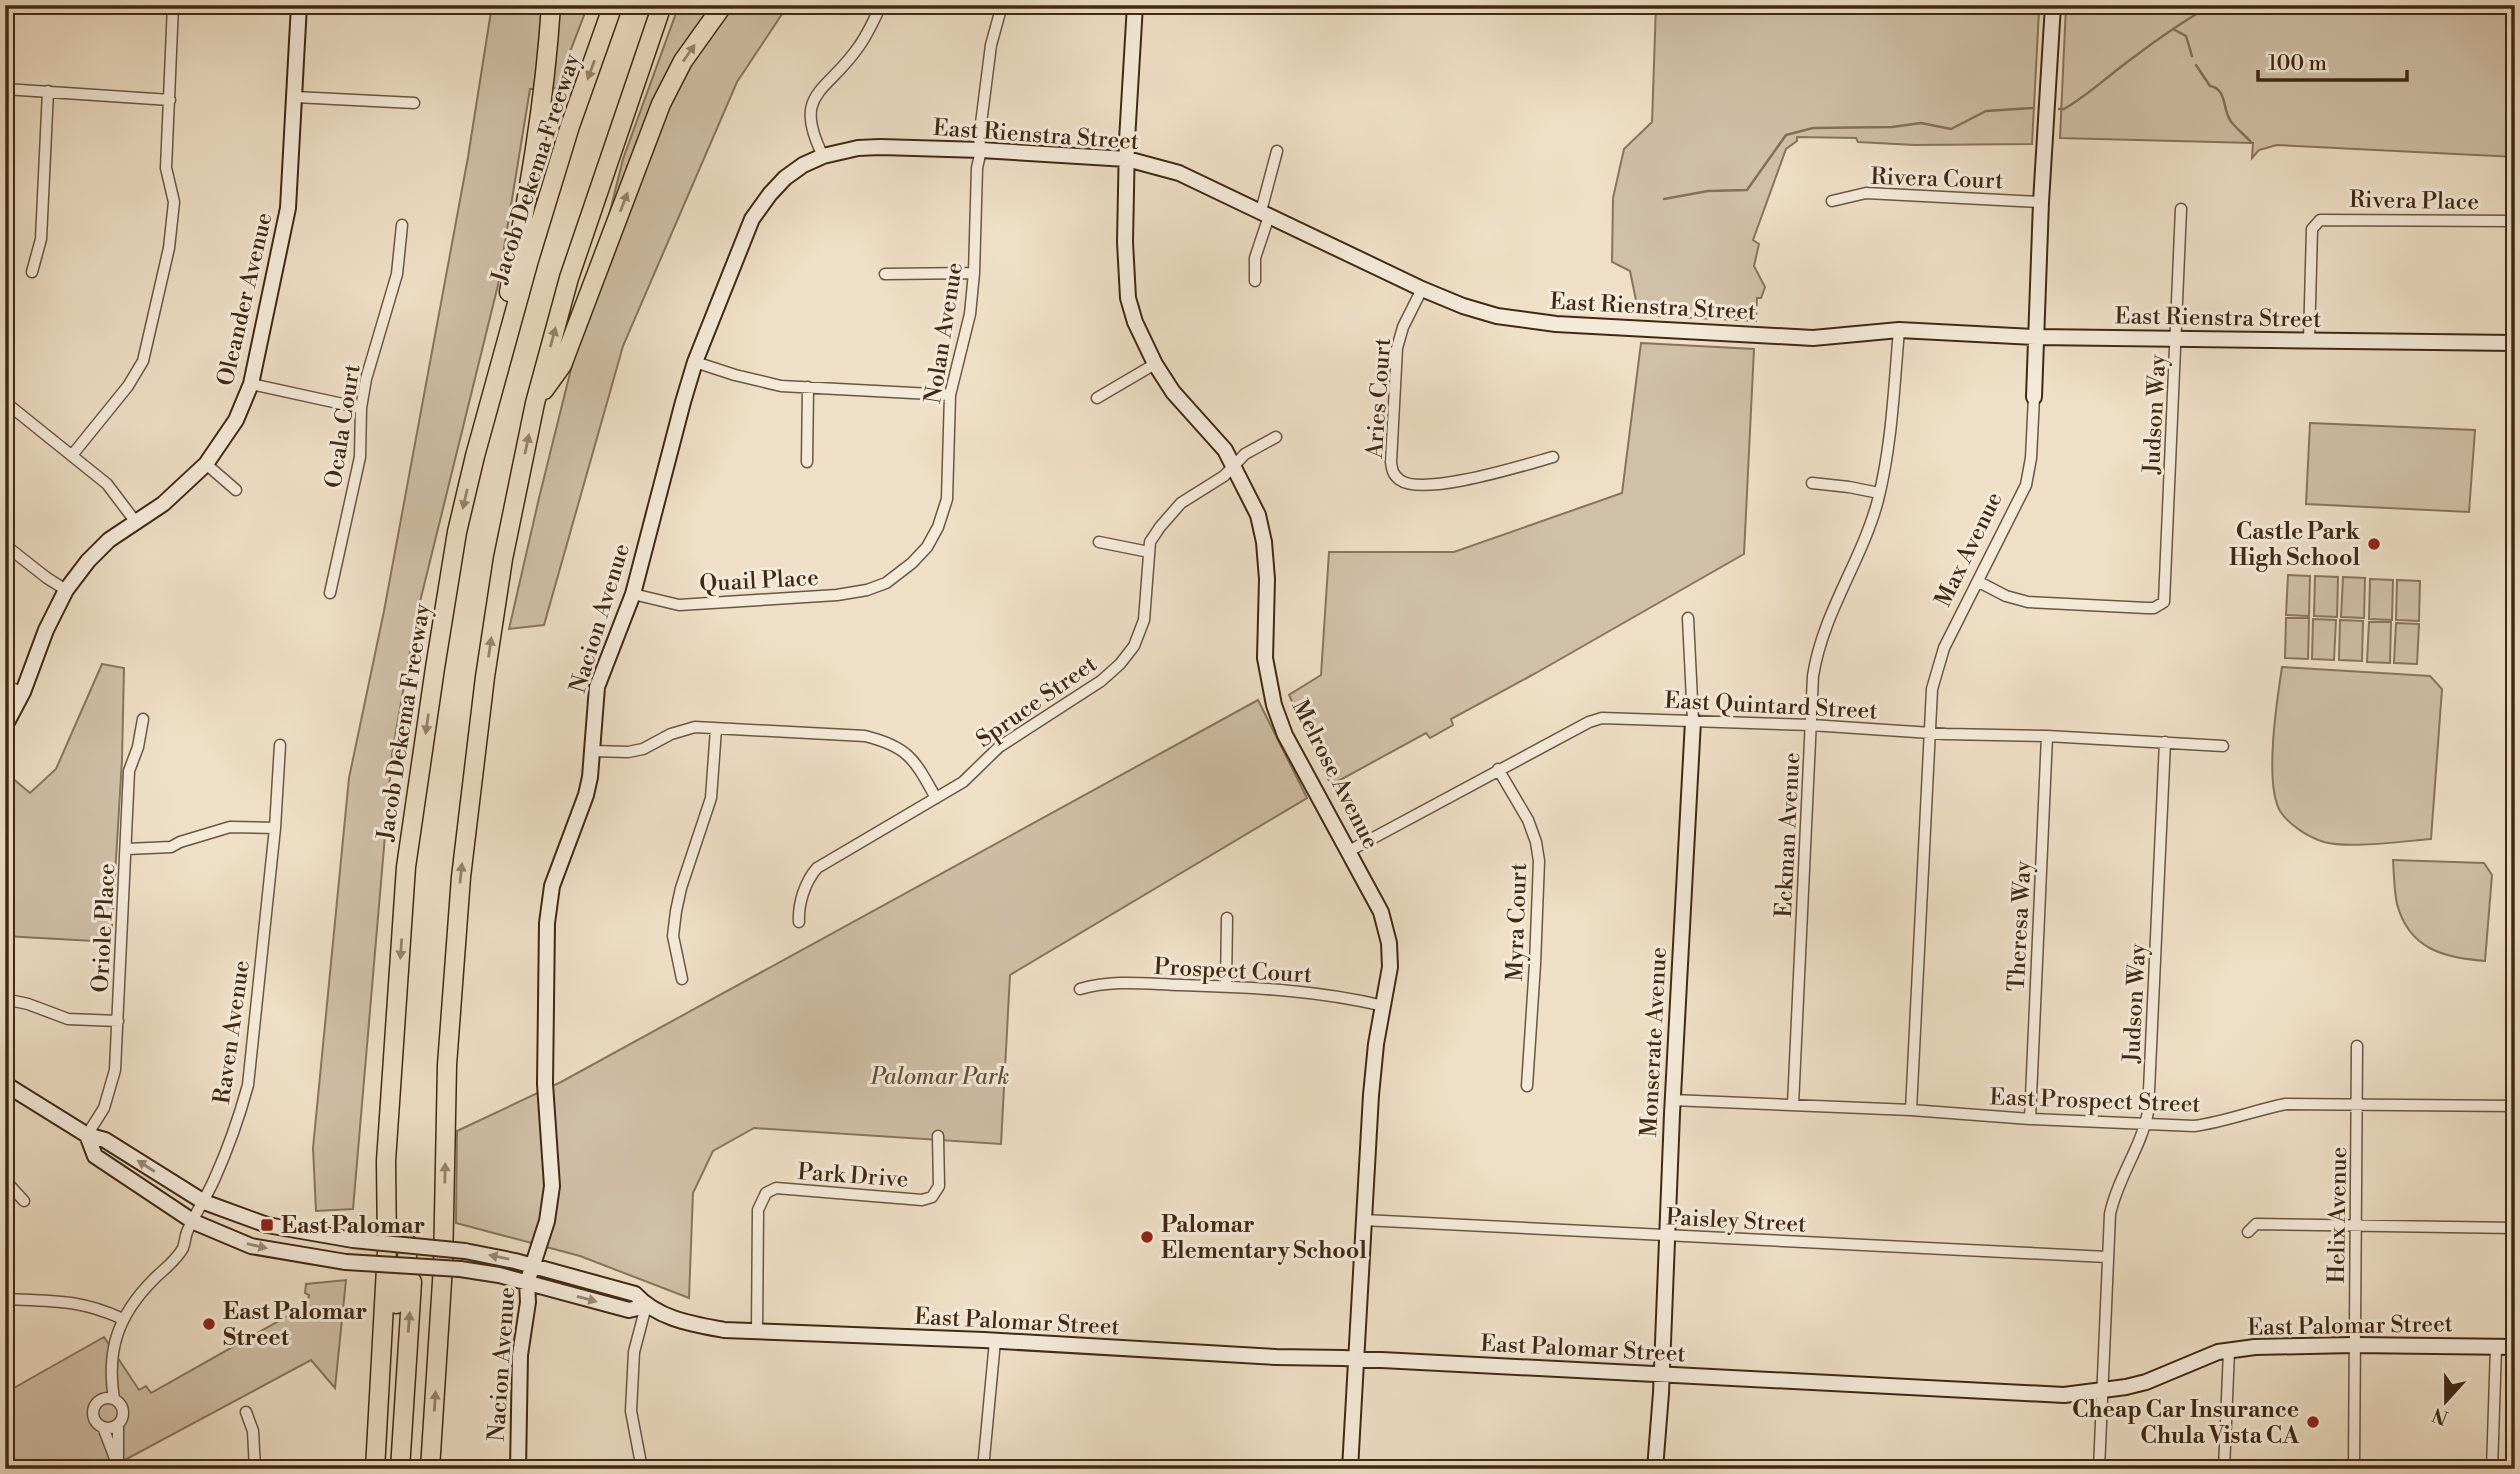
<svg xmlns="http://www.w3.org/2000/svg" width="2520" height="1474" font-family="'Libre Bodoni',serif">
  <rect width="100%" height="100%" fill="#eedfc6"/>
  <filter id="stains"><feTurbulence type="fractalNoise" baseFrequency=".00286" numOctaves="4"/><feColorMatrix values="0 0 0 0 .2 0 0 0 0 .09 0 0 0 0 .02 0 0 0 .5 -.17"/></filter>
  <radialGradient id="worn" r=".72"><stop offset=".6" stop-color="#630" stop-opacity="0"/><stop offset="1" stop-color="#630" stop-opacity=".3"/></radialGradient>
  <!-- green -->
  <path fill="#d0c0a8" stroke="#88745e" stroke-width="2" d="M492 5H588L556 88 530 89 498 285 416 618 392 754 353 1209 316 1211 313 1148 349 778 384 611 468 157Z
    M679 5H788L737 82 623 346 544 625 509 629 539 498 623 159Z
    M1656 5H1970L2039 11 2032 144 1915 145 1858 142 1856 138 1797 137V141L1786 149 1753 240 1759 244 1754 266 1765 287 1761 298H1757L1756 321 1639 315 1630 271 1612 262 1613 198 1624 149 1652 122Z
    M2066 5H2515V157L2277 145 2259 150 2252 158 2253 143 2060 138Z
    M1641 343 1754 349 1744 554 1536 673 1451 719 1453 725 1430 738 1426 733 1331 785 1289 695 1321 675 1329 552H1454L1622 493Z
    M2310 423 2475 430 2469 512 2306 504Z
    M2288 575 2310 576 2309 616 2286 615Z
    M2315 576 2338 577 2337 617 2314 616Z
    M2343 577 2365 578 2364 618 2341 617Z
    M2370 579 2393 580 2392 620 2369 619Z
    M2397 580 2420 581 2419 621 2396 620Z
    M2286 618H2309L2308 659 2285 658Z
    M2313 619 2336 620 2334 660 2312 659Z
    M2340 620 2363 621 2362 661 2339 660Z
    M2369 622H2391L2390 663 2367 662Z
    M2396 623 2419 624 2417 664 2394 663Z
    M102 664 124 668 122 760 111 942 5 936V772L30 793 56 769Z
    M2282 667 2430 676 2442 689 2431 839C2404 841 2349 849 2324 842 2308 837 2289 825 2280 811 2264 783 2277 700 2282 667Z
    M1258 700 1307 798 1010 975 1001 1144 754 1128 713 1151 693 1193 689 1298 580 1256 456 1223 457 1131 561 1082Z
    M2514 744H2515V908H2507Z
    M2393 860 2484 863 2492 875 2485 961C2444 958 2409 949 2397 904 2394 890 2394 874 2393 860Z
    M346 1280 335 1388 311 1360 108 1469H5V1393L104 1337 139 1390 146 1386 151 1393 307 1305 309 1295 305 1293 306 1284Z"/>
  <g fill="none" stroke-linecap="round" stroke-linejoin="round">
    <!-- stream -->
    <path stroke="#84715a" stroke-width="2.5" d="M2173 29 2186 36 2192 56
      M2196 65 2210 86C2227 89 2222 107 2230 120 2234 127 2244 134 2251 142
      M2059 109H2064C2090 94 2110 74 2134 57 2159 38 2185 20 2212 5
      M1664 199 1708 191 1747 190 1786 135 1813 128 1892 127 1921 123 1951 129 1986 111 2032 108"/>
    <!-- street casing -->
    <g stroke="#6b5640" stroke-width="13">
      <path id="street" d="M5 89 170 100
        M295 97 414 103
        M823 156C792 93 825 94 857 49 867 36 874 20 881 5
        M1832 201 1866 193 2041 202
        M1261 211 1277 151
        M32 272 41 239 48 91
        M885 274 974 273
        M1255 281V258L1269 216
        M1422 289 1403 327 1397 348 1391 462C1392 470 1393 475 1400 480 1423 497 1524 465 1553 457
        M2309 341 2312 229 2320 220 2515 221
        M695 362 735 375 781 386 950 395
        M251 384 361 408
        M1097 398 1155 364
        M5 402 107 484 135 521
        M73 454 128 386 143 361 169 248 174 202 166 168 173 5
        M807 462 808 387
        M206 464 236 490
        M1812 483 1849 487 1879 493
        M1099 542 1149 552
        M5 545 47 578 66 590
        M1979 582 2006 596 2028 602 2147 608H2154L2164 602 2181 209
        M330 593 360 457 361 408 366 379 397 274 402 225
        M633 594 679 605 837 595 867 590 886 583 912 563 927 547 938 527 947 499 950 395 970 314 974 273 977 168 981 150 979 139 991 45 1002 5
        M1688 618 1693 721
        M5 686 23 692
        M593 751 628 752 643 749 671 734 695 727 865 736C910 747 915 761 936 798
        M1498 769 1528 820 1536 842 1539 861 1535 964 1527 1086
        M127 849 171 847 180 842 230 827 275 828
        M1349 851 1589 722 1602 718 1811 725 1946 734 2047 736 2223 746
        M799 922C798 903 805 882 817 868L963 782 999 747 1101 681 1120 664 1134 646 1144 620 1150 542 1160 527 1181 503 1224 476 1245 454 1276 437
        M682 979 673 936 676 911 681 888 711 798 716 729
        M1226 986 1227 918
        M1080 989C1114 979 1146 984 1181 985 1249 987 1317 990 1384 1006
        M5 999 28 1004 68 1019 118 1021
        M1672 1100 1911 1110 2030 1119 2194 1126C2225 1122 2255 1110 2286 1104L2515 1106
        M1793 1105 1813 676C1823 612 1862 561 1878 500 1892 444 1894 387 1899 330
        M1911 1110 1932 689 1944 648 2026 485 2031 458 2034 397
        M2030 1119 2047 736
        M87 1135 104 1108 115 1070 129 771 138 747 143 719
        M5 1180 24 1201
        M1363 1220 2107 1257
        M2248 1232 2256 1224 2515 1228
        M5 1299C52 1301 79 1299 123 1319
        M757 1331 758 1210 766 1193 776 1188 922 1200 932 1197 939 1186 938 1136
        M93 1413a15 15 0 1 1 30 0a15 15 0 1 1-30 0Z
        M114 1399C106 1350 118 1315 154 1279 164 1269 176 1261 183 1248 185 1243 185 1237 187 1232 194 1215 206 1198 214 1180 228 1149 239 1118 248 1085L275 828 280 745
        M246 1412 253 1431 255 1469
        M118 1424V1460
        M103 1427 119 1469
        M642 1469 631 1411 634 1352 646 1306
        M983 1469 995 1341
        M2099 1469 2110 1214C2118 1177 2141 1148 2148 1112L2165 742
        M2224 1469 2229 1351
        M2354 1469 2357 1046
        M2492 1469 2496 1347"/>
    </g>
    <!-- secondary casing -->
    <g stroke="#3f2913" stroke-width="18">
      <path id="secondary" d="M1135 5 1127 140 1125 242 1128 298 1135 322 1155 364 1173 392 1225 450 1258 515 1264 542 1267 579 1265 658 1274 705 1285 735 1381 912 1389 943 1390 967 1376 1044 1371 1095 1350 1469
        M2034 397 2041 202 2053 5
        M5 726 23 692 46 630 66 590 88 561 109 540 163 504 206 464 236 420 251 384 288 208 299 5
        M5 1084 87 1135 105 1140 204 1202 267 1225 353 1240
        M87 1135 95 1156 194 1222 251 1246 346 1262
        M465 1251 515 1261 635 1294C658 1319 692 1324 724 1330L984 1340 1276 1357 1343 1358 2064 1395 2126 1387 2146 1382 2218 1352 2255 1347 2354 1345 2515 1347
        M460 1269 499 1275 629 1310 646 1306
        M518 1469 520 1355 528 1302 527 1283 547 1221 552 1186 545 1084 547 923 552 886 586 795 590 777 597 687 633 594 683 402 695 362 752 219 770 194 785 178 803 165 823 156 858 148 880 147 981 150 1127 159 1179 173 1422 289 1463 306 1497 316 1556 324 1813 338 1899 330 2036 337 2515 343
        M1655 1469 1661 1393 1672 1114 1693 721"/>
    </g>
    <!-- highway casing -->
    <g stroke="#3f2913" stroke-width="21">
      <path id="highway" d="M509 292C528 197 545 102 551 5
        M544 390 562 365 661 104 683 61 723 5
        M396 1304 397 1281 406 1271 408 1244
        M375 1469 387 1250 386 1161 406 867 435 668 457 532 475 456 529 260 570 126 613 5
        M400 1469 412 1282 406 1271
        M430 1469 443 1266 447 1065 461 877 485 677 503 559 535 403 569 278 662 5"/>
    </g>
    <!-- street -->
    <use href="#street" stroke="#f4eada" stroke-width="10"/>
    <!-- secondary -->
    <use href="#secondary" stroke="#f4eada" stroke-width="14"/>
    <!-- highway -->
    <use href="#highway" stroke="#eedfc6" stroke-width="18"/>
    <!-- secondary-bridge casing -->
    <g stroke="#3f2913" stroke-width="18" stroke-linecap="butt">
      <path id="secondary-bridge" d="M353 1240 465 1251
        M346 1262 460 1269"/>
    </g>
    <!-- secondary-bridge -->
    <use href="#secondary-bridge" stroke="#f4eada" stroke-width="14"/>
  </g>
  <!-- one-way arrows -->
  <defs><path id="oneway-solid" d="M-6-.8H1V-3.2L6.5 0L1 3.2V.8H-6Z" transform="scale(1.75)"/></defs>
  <g fill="#96846c">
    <use href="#oneway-solid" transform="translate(689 53) rotate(-55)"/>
    <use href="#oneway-solid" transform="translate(591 70) rotate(110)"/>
    <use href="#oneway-solid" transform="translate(624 202) rotate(-69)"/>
    <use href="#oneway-solid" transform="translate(553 337) rotate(-75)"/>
    <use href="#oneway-solid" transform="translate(527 444) rotate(-78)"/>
    <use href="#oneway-solid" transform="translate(465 499) rotate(103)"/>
    <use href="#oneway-solid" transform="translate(490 647) rotate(-82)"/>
    <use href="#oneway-solid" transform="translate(427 724) rotate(98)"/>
    <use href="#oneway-solid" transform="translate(461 873) rotate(-84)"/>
    <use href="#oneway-solid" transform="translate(401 949) rotate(94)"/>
    <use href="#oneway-solid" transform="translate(445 1173) rotate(-89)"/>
    <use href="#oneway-solid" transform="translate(409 1322) rotate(-86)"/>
    <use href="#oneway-solid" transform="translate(435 1401) rotate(-86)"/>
  </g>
  <g fill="#9a8a76">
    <use href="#oneway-solid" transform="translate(146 1166) rotate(-147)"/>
    <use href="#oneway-solid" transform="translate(257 1246) rotate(13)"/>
    <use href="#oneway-solid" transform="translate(499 1257) rotate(-169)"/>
    <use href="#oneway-solid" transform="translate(587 1299) rotate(15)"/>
  </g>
  <!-- markers -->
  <g fill="#8f2418" stroke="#f4eada" stroke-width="2.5">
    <circle cx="2374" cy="544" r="7"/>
    <rect x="260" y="1218" width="14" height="14" rx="3.5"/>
    <circle cx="1147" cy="1237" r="7"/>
    <circle cx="209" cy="1324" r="7"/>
    <circle cx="2313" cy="1422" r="7"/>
  </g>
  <g text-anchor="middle" stroke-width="6" stroke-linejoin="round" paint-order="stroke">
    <!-- street labels -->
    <g font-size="23" fill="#3f2913" stroke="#f4eada">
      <text transform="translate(1036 134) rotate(4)" y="8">East Rienstra Street</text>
      <text transform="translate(535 168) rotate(-72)" y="8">Jacob Dekema Freeway</text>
      <text transform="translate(1937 178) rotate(2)" y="8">Rivera Court</text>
      <text transform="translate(2414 200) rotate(1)" y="8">Rivera Place</text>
      <text transform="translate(244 299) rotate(-77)" y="8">Oleander Avenue</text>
      <text transform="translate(1653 306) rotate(3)" y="8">East Rienstra Street</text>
      <text transform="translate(2218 317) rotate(1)" y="8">East Rienstra Street</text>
      <text transform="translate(943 333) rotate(-81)" y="8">Nolan Avenue</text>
      <text transform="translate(1378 398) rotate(-86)" y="8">Aries Court</text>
      <text transform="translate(2154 414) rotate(-87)" y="8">Judson Way</text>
      <text transform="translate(342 426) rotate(-81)" y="8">Ocala Court</text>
      <text transform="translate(1968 549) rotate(-64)" y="8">Max Avenue</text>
      <text transform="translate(759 580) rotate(-3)" y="8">Quail Place</text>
      <text transform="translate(599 618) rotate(-73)" y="8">Nacion Avenue</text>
      <text transform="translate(1036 701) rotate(-35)" y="8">Spruce Street</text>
      <text transform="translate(1771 705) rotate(3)" y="8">East Quintard Street</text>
      <text transform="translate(403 722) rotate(-81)" y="8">Jacob Dekema Freeway</text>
      <text transform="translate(1336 774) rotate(63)" y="8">Melrose Avenue</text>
      <text transform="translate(1787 835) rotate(-87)" y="8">Eckman Avenue</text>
      <text transform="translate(1516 922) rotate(-88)" y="8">Myra Court</text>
      <text transform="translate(2019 926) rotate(-87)" y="8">Theresa Way</text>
      <text transform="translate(103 928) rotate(-87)" y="8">Oriole Place</text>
      <text transform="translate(1233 970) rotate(3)" y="8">Prospect Court</text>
      <text transform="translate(2134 1003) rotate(-87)" y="8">Judson Way</text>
      <text transform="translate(231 1032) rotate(-82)" y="8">Raven Avenue</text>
      <text transform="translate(1653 1042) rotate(-87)" y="8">Monserate Avenue</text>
      <text transform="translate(2095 1100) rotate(2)" y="8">East Prospect Street</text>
      <text transform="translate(853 1175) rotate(4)" y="8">Park Drive</text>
      <text transform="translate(2337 1215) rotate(-89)" y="8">Helix Avenue</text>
      <text transform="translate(1736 1220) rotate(3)" y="8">Paisley Street</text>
      <text transform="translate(1017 1321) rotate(3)" y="8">East Palomar Street</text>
      <text transform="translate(2350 1325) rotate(-1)" y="8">East Palomar Street</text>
      <text transform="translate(1583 1348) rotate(3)" y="8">East Palomar Street</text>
      <text transform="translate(501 1364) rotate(-86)" y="8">Nacion Avenue</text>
    </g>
    <!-- poi labels -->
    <g font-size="23" font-weight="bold" fill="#3f2913" stroke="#f4eada" text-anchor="start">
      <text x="2360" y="539" text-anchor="end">Castle Park<tspan x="2360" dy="26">High School</tspan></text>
      <text x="1161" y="1232">Palomar<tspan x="1161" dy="26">Elementary School</tspan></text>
      <text x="281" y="1233">East Palomar</text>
      <text x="223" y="1319">East Palomar<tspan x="223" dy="26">Street</tspan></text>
      <text x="2299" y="1417" text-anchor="end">Cheap Car Insurance<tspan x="2299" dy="26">Chula Vista CA</tspan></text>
    </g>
    <!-- park labels -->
    <g font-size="23" font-style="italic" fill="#634f38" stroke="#f4eada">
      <text x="940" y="1084">Palomar Park</text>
    </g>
  </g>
  <!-- margin -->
  <rect width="2520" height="1474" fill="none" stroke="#eedfc6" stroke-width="28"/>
  <rect x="7" y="7" width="2506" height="1460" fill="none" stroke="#3f2913" stroke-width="3.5"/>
  <rect x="14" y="14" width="2492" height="1446" fill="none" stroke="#3f2913" stroke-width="2"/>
  <!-- north arrow -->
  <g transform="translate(2446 1401) rotate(201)" stroke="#f4eada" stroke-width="5" paint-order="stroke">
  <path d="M0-5L12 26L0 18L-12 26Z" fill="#3f2913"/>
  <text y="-10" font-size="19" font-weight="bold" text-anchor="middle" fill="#3f2913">N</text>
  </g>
  <!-- scale -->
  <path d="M2258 70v10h149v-10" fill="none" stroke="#3f2913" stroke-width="3.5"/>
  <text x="2268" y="70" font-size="21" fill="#3f2913" stroke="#f4eada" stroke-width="5" paint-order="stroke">100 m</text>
  <rect width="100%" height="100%" filter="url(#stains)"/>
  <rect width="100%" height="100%" fill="url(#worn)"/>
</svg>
